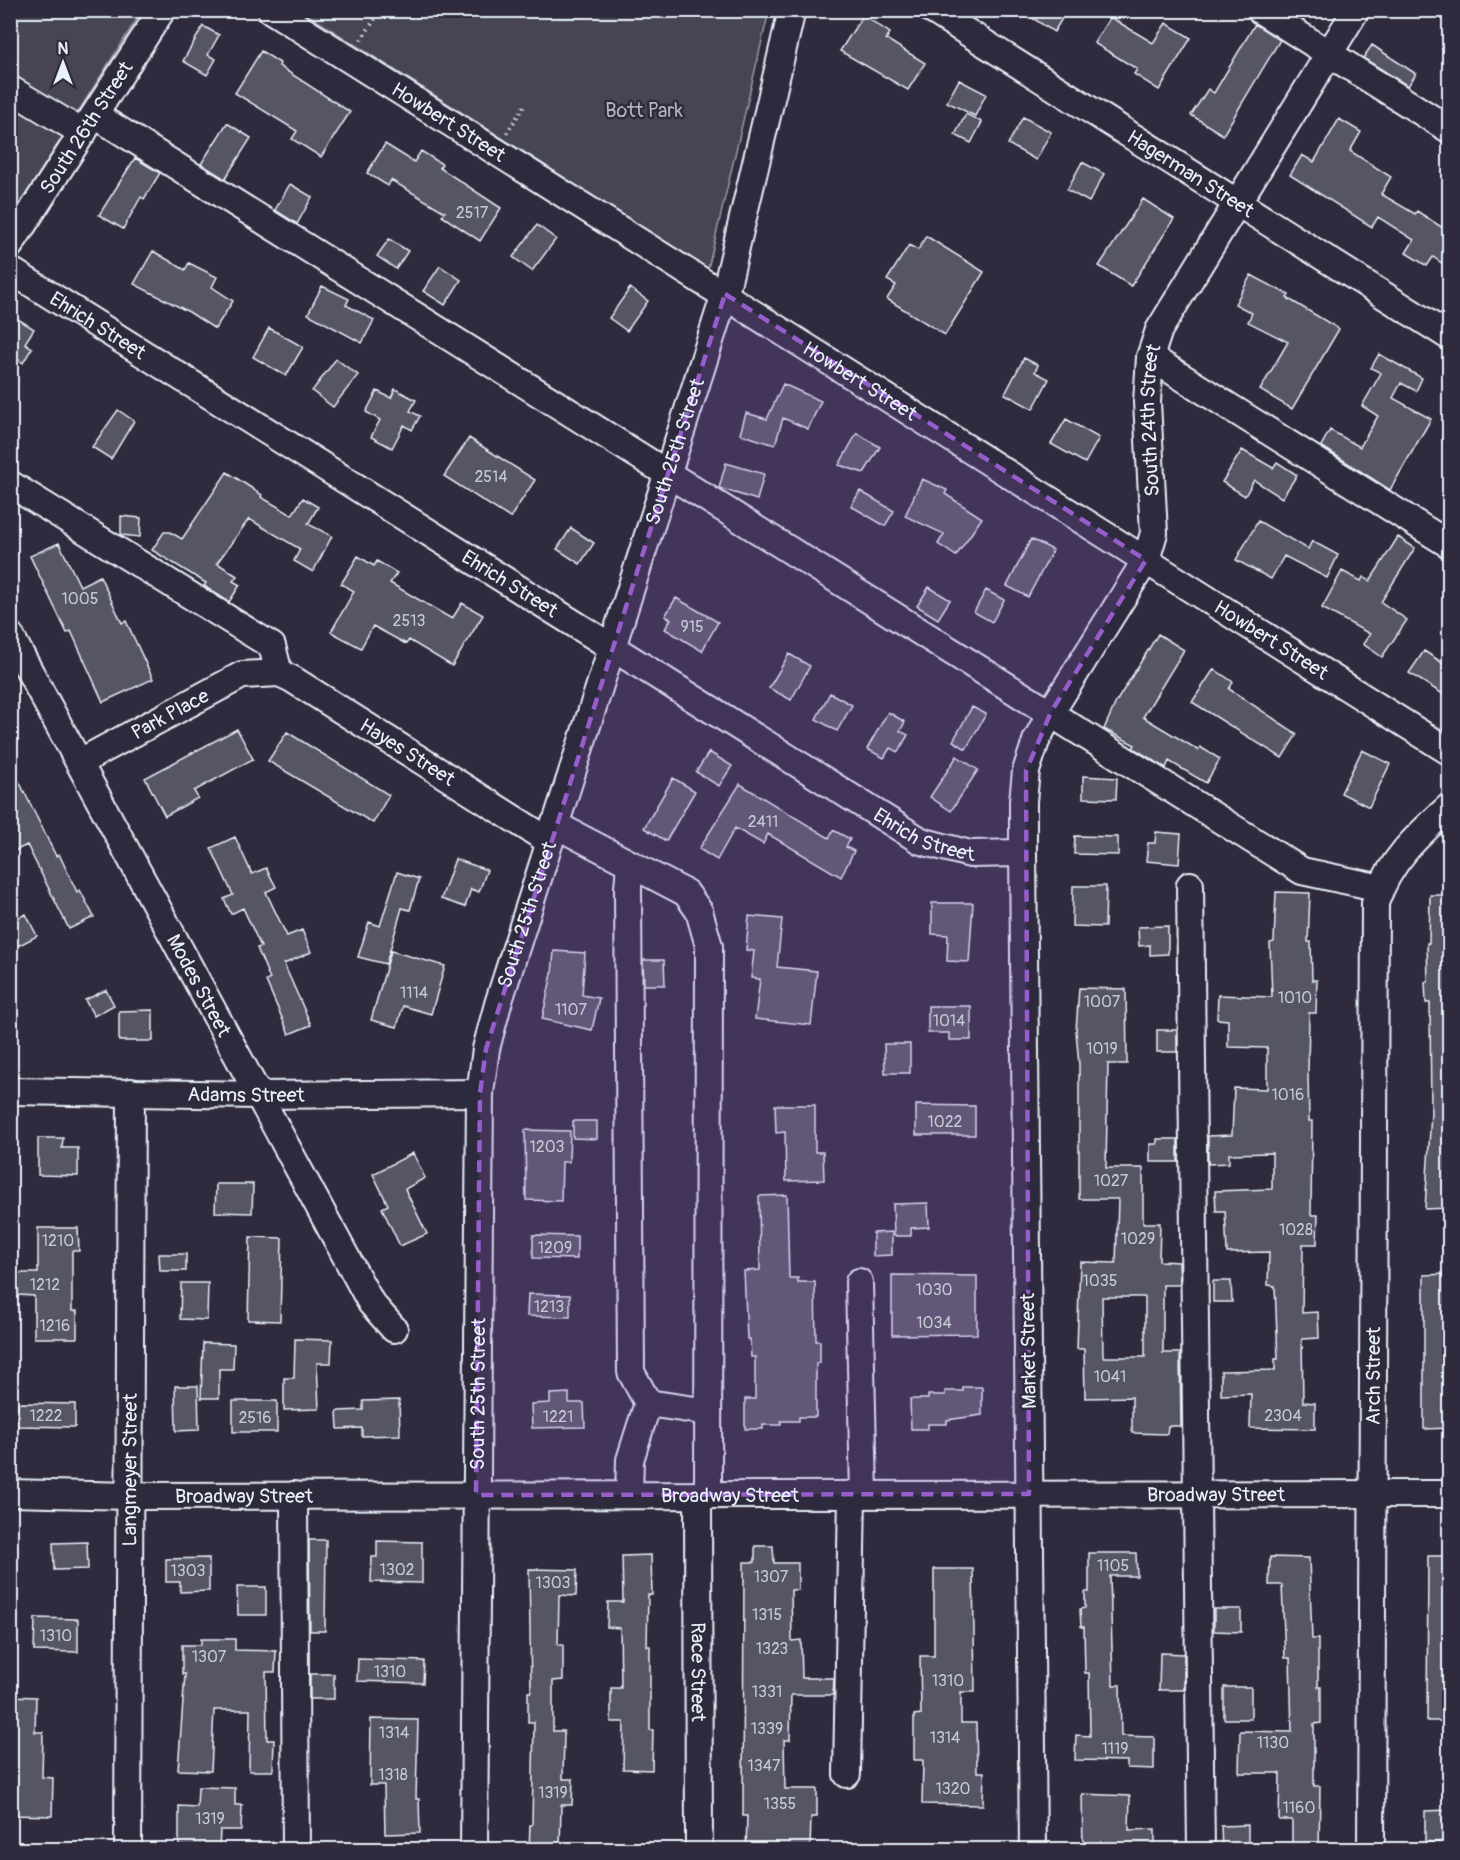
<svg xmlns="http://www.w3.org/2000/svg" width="1460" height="1860" font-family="Pangolin,sans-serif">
  <rect width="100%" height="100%" fill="#2f2a3d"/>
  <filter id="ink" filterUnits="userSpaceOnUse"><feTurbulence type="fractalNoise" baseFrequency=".0167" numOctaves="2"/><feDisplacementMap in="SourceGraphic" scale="12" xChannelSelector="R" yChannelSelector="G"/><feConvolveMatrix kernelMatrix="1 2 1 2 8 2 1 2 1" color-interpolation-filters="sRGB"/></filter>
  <g filter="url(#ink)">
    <!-- green -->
    <path fill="#464455" stroke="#979aa6" stroke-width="1.5" d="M11 11H142L11 218Z
      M302 11H769L708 269Z"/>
    <!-- building -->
    <path fill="#575565" stroke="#e8f1f8" stroke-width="1.5" fill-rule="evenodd" d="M1020 10H1067L1054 32Z
      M863 15 890 33 886 39 925 63 908 90 840 51Z
      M1110 17 1153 43 1166 23 1191 38 1159 90 1134 74 1137 69 1094 43Z
      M1255 24 1280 40 1223 135 1191 115 1208 89 1214 93Z
      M203 26 219 35 208 55 216 59 207 75 183 61Z
      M1372 45 1416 74 1408 86 1363 58Z
      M261 51 280 63 279 66 350 112 321 157 292 139 297 131 235 93Z
      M959 80 986 94 975 116 947 102Z
      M966 114 982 122 971 143 955 135Z
      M1023 117 1051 132 1036 160 1008 144Z
      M1339 119 1361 132 1350 151 1391 177 1381 194 1415 214 1417 211 1449 232V268L1433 257 1427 266 1406 253 1414 240 1378 217 1372 227 1290 175 1302 155 1314 162Z
      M227 123 251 138 225 179 201 164Z
      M385 144 414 162 421 151 442 164 440 168 501 208 480 241 442 216 445 212 391 180 388 186 367 173Z
      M135 158 160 173 144 199 141 197 123 229 99 215Z
      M1082 162 1104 174 1089 202 1067 190Z
      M290 184 312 197 297 224 275 210Z
      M1143 199 1174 219 1131 286 1099 266Z
      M537 225 556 239 532 271 513 257Z
      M926 236 984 272 945 335 887 299 896 285 887 280 909 245 918 250Z
      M389 239 408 251 396 269 377 256Z
      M153 251 185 270 189 263 217 277 212 287 233 301 215 329 189 312 134 284Z
      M440 266 461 280 445 305 423 291Z
      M1251 275 1289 295 1287 298 1339 329 1292 409 1260 390 1288 342 1248 322 1252 313 1235 304Z
      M322 286 349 299 346 305 374 320 362 343 308 314Z
      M630 288 648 301 627 331 609 318Z
      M10 314 34 329 25 343 32 348 23 363 16 358 10 368Z
      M269 328 303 347 286 376 253 357Z
      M1379 354 1422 378 1416 391 1401 383 1393 398 1431 419 1390 490 1321 446 1330 430 1360 447 1378 416 1362 406 1381 373 1371 368Z
      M1024 358 1038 365 1035 372 1049 379 1033 409 1005 394Z
      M336 359 358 375 333 407 312 391Z
      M783 384 821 401 808 429 783 418 775 445 740 434 746 413 767 419Z
      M395 389 416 400 410 411 420 416 412 430 404 425 392 448 371 437 380 420 366 412 377 391 391 398Z
      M118 410 134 421 111 459 92 447Z
      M1066 419 1099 438 1085 463 1051 444Z
      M857 433 880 447 864 473 839 465Z
      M469 438 535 480 510 518 444 476Z
      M1242 450 1273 468 1277 462 1297 475 1282 498 1254 480 1245 496 1222 482Z
      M726 463 764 474 757 500 719 488Z
      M227 472 262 495 261 497 292 515 303 498 318 507 308 524 332 536 313 572 294 561 300 549 249 519 217 563 237 576 233 581 240 585 229 602 204 586 206 583 152 550 164 532H170L182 539Z
      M922 479 947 490 945 494 982 518 956 556 938 544 944 534 905 516Z
      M860 491 894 511 885 526 851 506Z
      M121 516 141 518 140 537 121 535Z
      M1258 521 1308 549 1312 541 1338 555 1327 578 1284 556 1271 579 1236 560Z
      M571 528 594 543 580 564 557 549Z
      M1398 537 1415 548 1381 602 1407 620 1382 657 1363 644 1370 634 1322 608 1342 571 1361 581 1363 577 1370 581Z
      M1031 539 1053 550 1028 597 1007 586Z
      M59 543 80 586 100 576 122 623 126 621 153 679 103 702 71 631 67 633 30 556Z
      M358 556 374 566 377 561 397 573 390 583 452 619 462 603 483 615 452 666 409 640 406 644 373 626 361 648 331 632 354 591 341 584Z
      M929 587 950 600 938 619 917 606Z
      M986 590 1004 600 992 622 974 612Z
      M676 598 718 622 702 651 665 629 671 619 665 616Z
      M1158 634 1184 650 1143 717 1198 750 1200 747 1220 759 1206 783 1169 761 1166 768 1133 748 1135 745 1104 729 1116 702Z
      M1424 651 1449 667V698L1409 673Z
      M789 654 810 666 791 700 769 688Z
      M1214 669 1233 682 1229 689 1297 734 1282 758 1192 702Z
      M830 693 852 705 837 731 816 719Z
      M972 707 986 714 966 749 953 741Z
      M888 712 905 722 900 731 908 735 898 752 890 748 884 758 867 749Z
      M237 729 253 759 194 791 198 798 165 816 145 778Z
      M287 732 389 795 373 823 268 761Z
      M1362 750 1390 764 1369 807 1341 793Z
      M709 752 732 766 719 786 696 772Z
      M957 756 978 770 951 811 930 797Z
      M10 763 56 856 59 854 77 892 80 890 94 917 69 929 27 845 10 853Z
      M1083 776 1117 778 1116 799 1083 798Z
      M673 778 695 791 666 841 644 828Z
      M740 784 829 838 833 830 850 839 846 847 854 851 841 877 768 834 763 844 735 828 717 860 699 849Z
      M1156 832 1181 834 1179 864 1146 861 1148 843H1155Z
      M1075 836 1118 837V855L1074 854Z
      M235 837 252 874 266 868 276 887 266 892 287 936 302 930 311 952 284 964 311 1025 289 1034 266 981 270 979 257 948 261 947 243 908 231 914 224 899 233 895 211 848Z
      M455 859 487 870 479 892 471 889 465 907 441 899Z
      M397 872 419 879 410 910 402 908 386 964 358 957 369 922 380 926Z
      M1073 886H1106L1105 927 1072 926Z
      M1276 892 1310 893 1308 942H1311L1312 980H1317L1316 1013H1309L1308 1074 1309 1121H1312L1311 1215H1318L1317 1244H1303L1302 1313 1318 1312 1319 1338 1302 1339 1303 1402 1315 1403V1429L1250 1428 1251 1394 1221 1395V1371L1275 1370V1359H1278L1275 1286 1268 1285 1269 1252 1227 1253 1225 1211H1216L1215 1191 1272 1189V1153L1229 1154V1163L1208 1164V1136L1232 1135 1234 1088 1267 1089V1048L1228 1047V1020L1217 1019 1218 995 1272 997 1270 943 1274 942Z
      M1430 895H1449V1208L1425 1209 1431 1113 1430 1003H1426L1425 982H1428L1427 943H1429Z
      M932 903H973L969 962 947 961 948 935 932 934Z
      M26 914 37 936 10 950V921Z
      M749 916 782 919 777 967 817 971 811 1025 755 1019 760 979 751 978 754 951 746 950Z
      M1168 926V954L1150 955V945L1139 946 1138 927Z
      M391 951 445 966 431 1014 403 1006 397 1027 371 1020Z
      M554 951 585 953 582 995 599 998 592 1030 542 1019 552 974Z
      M643 960H664L665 985H644Z
      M1079 988 1126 989 1127 1064H1108L1106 1168H1143V1223H1160L1159 1261 1179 1262 1180 1285H1163V1353H1180L1181 1426H1168L1167 1434 1132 1433V1397L1085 1398 1084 1349H1077L1080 1262 1116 1263 1118 1199H1079V1065L1076 1031ZM1102 1297H1145V1357H1103Z
      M106 990 114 1005 94 1016 85 1000Z
      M928 1006H971V1040H949V1033H928Z
      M153 1010V1041H119V1011Z
      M1157 1030H1177V1052H1157Z
      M884 1044H910V1073H885Z
      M775 1105H815V1152H823L824 1180 786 1181 785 1132 776 1133Z
      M916 1105 975 1106V1135H916Z
      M573 1121H597V1139L573 1138Z
      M525 1130 570 1131 569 1162H562L561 1201 526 1200Z
      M38 1138H63L62 1148H78V1176L38 1175Z
      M1157 1139H1178V1162H1150V1144H1157Z
      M413 1153 425 1178 405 1189 427 1234 400 1246 382 1208 388 1205 373 1174Z
      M216 1184H253L252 1213 215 1212Z
      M787 1195 789 1278H798V1282H815L816 1341H820V1363H816V1417H799V1421H781V1425H763V1429H745V1399H755V1357H751L750 1339H747L744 1271 760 1270 759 1196Z
      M928 1203 929 1227 911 1228V1236H894L893 1204Z
      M38 1228H78L79 1251H72V1311H77V1338H34V1296L18 1295V1273H38Z
      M892 1232V1255L873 1256V1233Z
      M533 1235 577 1236V1259L533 1258Z
      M250 1237 282 1238 280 1321 248 1320Z
      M159 1254H186V1271H160Z
      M1449 1274V1428L1424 1429V1275Z
      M892 1275 977 1276V1334L892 1335Z
      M1213 1281H1231L1232 1302H1213Z
      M181 1283H208L207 1320 180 1319Z
      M528 1294 570 1295V1317L527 1316Z
      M295 1339 332 1340 331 1363H317L319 1409 284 1410V1378H294Z
      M203 1343 234 1344 233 1369H219V1398H201Z
      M175 1386H198L199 1430 176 1431Z
      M963 1387H982V1415L947 1420V1424H928V1429H911L910 1399H928V1395H945V1391H963Z
      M569 1393V1403H584L585 1427 532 1428 531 1404 550 1403V1394Z
      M399 1400 400 1435 362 1436V1428L338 1429 337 1411 363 1410V1401Z
      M233 1401H277V1432H233Z
      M18 1403 75 1404V1427L17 1426Z
      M309 1540H326L325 1631H310Z
      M377 1541 422 1542V1583L371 1582 372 1557H377Z
      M87 1542 88 1569 54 1570 53 1543Z
      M755 1546H773L774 1563H798V1590H791L792 1641 801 1640 802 1678H834L833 1695H791L790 1740H784L785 1789H817V1817H811L810 1850H746L747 1816H743L744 1562H755Z
      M1089 1553H1136L1137 1576H1110L1113 1685H1120L1121 1736 1154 1737V1769L1127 1768V1761L1075 1760 1076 1735 1090 1736 1089 1673H1085L1084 1627H1081L1080 1609 1085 1608V1592H1089Z
      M651 1555 652 1595H648L647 1646H650V1730H653L652 1770 623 1769 624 1722H611V1688H621L620 1628 607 1627 608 1602H623L622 1556Z
      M1428 1556H1449V1721H1427Z
      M1270 1557 1309 1558 1312 1639H1318V1687H1321V1723L1314 1724V1786H1320L1319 1850H1292V1820H1279L1280 1773H1239L1240 1731 1292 1732 1290 1658H1285L1282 1585H1269Z
      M209 1558V1591L180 1592V1582H166V1559Z
      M529 1569 577 1570 576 1596 559 1595 558 1645H563V1680L553 1681V1731H564L563 1779H573L572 1805H561L560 1850H529L530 1825H532L534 1722H528V1692H531Z
      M934 1569H973L975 1692H961V1723H976L977 1772H984L983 1805 922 1804 923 1760H914V1715L921 1714 920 1656H934Z
      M237 1587H266V1615H238Z
      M1214 1609H1241V1632L1214 1631Z
      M35 1618 78 1619V1652L34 1651Z
      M201 1639H235V1650L276 1651 275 1672H266L267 1740H274L273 1771H249L250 1710H214L211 1771 178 1770 185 1674H182V1645H201Z
      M1160 1653 1184 1654V1690H1159Z
      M358 1659 424 1661 423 1683 357 1681Z
      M310 1674H334V1699H310Z
      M1224 1687H1251V1719H1224Z
      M10 1696 36 1697 35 1732H43L42 1777 53 1778 52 1816 10 1815Z
      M371 1719 418 1720 416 1799H419L420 1833 385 1834 384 1785H370Z
      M198 1787 235 1788V1805H242L241 1830H220L219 1850H179V1806L197 1807Z
      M1082 1794 1130 1796 1129 1830 1155 1829V1850H1083Z
      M1449 1810V1842H1425V1811Z
      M1248 1825V1850H1222L1221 1826Z"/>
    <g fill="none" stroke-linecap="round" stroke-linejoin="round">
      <!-- minor casing -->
      <g stroke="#e8f1f8" stroke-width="30">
        <g id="minor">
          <path id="s1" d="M271 10 1450 752"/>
          <path id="s2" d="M932 10 1450 337"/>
          <path d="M1260 10 1450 130"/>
          <path d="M10 89 83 133"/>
          <path d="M95 115 1302 871 1381 888"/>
          <path id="s3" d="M10 245 162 10"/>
          <path id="s4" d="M10 270 921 841 970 854 1023 853"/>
          <path d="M1150 357 1450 545"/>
          <path d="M10 484 272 646 279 673"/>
          <path id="s5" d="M10 635 371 1303 394 1329"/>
          <path id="s6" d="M80 762 242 675 279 673 292 679 549 841"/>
          <path d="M554 824 686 893 699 911 709 946 708 1495"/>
          <path d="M630 864 628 888 631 1372 648 1403 708 1412"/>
          <path d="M1190 885 1201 1850"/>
          <path id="s7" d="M10 1091 258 1095 480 1093"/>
          <path d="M859 1282 864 1494"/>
          <path id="s8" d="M10 1493 130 1496 1450 1494"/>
          <path d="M294 1495 296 1850"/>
          <path d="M629 1495 630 1460 648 1403"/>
          <path id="s9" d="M698 1495 699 1850"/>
          <path d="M847 1774 852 1494"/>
          <path id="s10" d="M128 1850 131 1092"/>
          <path id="s11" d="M474 1850 480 1093 486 1049 498 1004 725 294 792 10"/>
          <path id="s12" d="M1033 1850 1023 853V801L1026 771 1036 741 1051 712 1146 560 1154 533 1147 402 1150 357 1159 330 1356 10"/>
          <path id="s13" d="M1371 1850 1375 903C1390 860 1417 836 1450 806"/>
        </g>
      </g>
      <!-- path -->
      <path stroke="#e8f1f8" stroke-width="4" stroke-dasharray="1.5 4.5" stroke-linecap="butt" d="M361 40 381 10
        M507 133 524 106"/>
      <!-- minor -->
      <use href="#minor" stroke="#2f2a3d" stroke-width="26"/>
    </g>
  </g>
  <!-- marked area -->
  <path fill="#965dcd" fill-opacity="0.2" stroke="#965dcd" stroke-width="4.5" stroke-dasharray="12 8" stroke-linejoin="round" d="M725 294 1146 560 1051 712 1026 771 1029 1494 476 1495 480 1093 486 1049Z"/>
  <g text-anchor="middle" stroke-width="5" stroke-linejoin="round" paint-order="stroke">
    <!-- number labels -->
    <g font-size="16" fill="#c4cad3">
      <text x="472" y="218">2517</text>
      <text x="491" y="482">2514</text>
      <text x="80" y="604">1005</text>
      <text x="409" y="626">2513</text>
      <text x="692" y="632">915</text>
      <text x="763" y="827">2411</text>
      <text x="414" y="998">1114</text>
      <text x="1295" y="1003">1010</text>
      <text x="1102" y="1007">1007</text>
      <text x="571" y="1015">1107</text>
      <text x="949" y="1026">1014</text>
      <text x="1102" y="1054">1019</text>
      <text x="1288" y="1100">1016</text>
      <text x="945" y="1127">1022</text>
      <text x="547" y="1152">1203</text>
      <text x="1111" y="1186">1027</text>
      <text x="1296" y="1235">1028</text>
      <text x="1138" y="1244">1029</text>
      <text x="58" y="1246">1210</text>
      <text x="555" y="1253">1209</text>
      <text x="1100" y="1286">1035</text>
      <text x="45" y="1290">1212</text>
      <text x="934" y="1295">1030</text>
      <text x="549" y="1312">1213</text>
      <text x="934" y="1328">1034</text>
      <text x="55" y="1331">1216</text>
      <text x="1110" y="1382">1041</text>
      <text x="46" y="1421">1222</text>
      <text x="1283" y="1421">2304</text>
      <text x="558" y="1422">1221</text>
      <text x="255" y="1423">2516</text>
      <text x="1113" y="1571">1105</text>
      <text x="397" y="1575">1302</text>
      <text x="188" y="1576">1303</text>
      <text x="771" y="1582">1307</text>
      <text x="553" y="1588">1303</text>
      <text x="767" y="1620">1315</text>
      <text x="56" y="1641">1310</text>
      <text x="772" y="1654">1323</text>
      <text x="209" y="1662">1307</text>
      <text x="390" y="1677">1310</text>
      <text x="948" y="1686">1310</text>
      <text x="767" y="1697">1331</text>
      <text x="767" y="1734">1339</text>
      <text x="394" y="1738">1314</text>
      <text x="945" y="1743">1314</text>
      <text x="1273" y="1748">1130</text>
      <text x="1115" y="1754">1119</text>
      <text x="764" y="1771">1347</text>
      <text x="393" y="1780">1318</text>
      <text x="953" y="1794">1320</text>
      <text x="553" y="1798">1319</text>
      <text x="780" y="1809">1355</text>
      <text x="1299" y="1813">1160</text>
      <text x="210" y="1824">1319</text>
    </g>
    <!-- park labels -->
    <g font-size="20" fill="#afb4bf" stroke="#2f2a3d">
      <text x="644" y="117">Bott Park</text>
    </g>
    <!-- street labels -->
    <g font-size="20" fill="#e8f1f8" stroke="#2f2a3d">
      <text dy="7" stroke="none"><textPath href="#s1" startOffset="210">Howbert Street</textPath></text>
      <text dy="7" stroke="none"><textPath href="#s3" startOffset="140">South 26th Street</textPath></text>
      <text dy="7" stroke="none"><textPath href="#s2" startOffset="306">Hagerman Street</textPath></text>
      <text dy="7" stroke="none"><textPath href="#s4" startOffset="104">Ehrich Street</textPath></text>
      <text dy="7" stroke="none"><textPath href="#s1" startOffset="696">Howbert Street</textPath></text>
      <text dy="7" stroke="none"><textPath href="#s12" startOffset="1464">South 24th Street</textPath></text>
      <text dy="7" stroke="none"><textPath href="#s11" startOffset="1428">South 25th Street</textPath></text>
      <text dy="7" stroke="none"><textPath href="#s4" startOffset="590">Ehrich Street</textPath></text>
      <text dy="7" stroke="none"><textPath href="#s1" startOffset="1182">Howbert Street</textPath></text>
      <text dy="7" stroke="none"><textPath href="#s6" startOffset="102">Park Place</textPath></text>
      <text dy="7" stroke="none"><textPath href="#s6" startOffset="372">Hayes Street</textPath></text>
      <text dy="7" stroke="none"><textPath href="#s4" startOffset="1076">Ehrich Street</textPath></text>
      <text dy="7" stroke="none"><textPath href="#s11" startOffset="942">South 25th Street</textPath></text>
      <text dy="7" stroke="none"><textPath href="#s5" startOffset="398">Modes Street</textPath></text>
      <text dy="7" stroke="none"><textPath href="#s7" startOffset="236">Adams Street</textPath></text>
      <text transform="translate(1028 1351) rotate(-91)" y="7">Market Street</text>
      <text dy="7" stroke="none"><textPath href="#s13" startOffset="474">Arch Street</textPath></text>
      <text dy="7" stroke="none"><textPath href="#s11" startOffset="456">South 25th Street</textPath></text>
      <text dy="7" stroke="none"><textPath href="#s10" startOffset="380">Langmeyer Street</textPath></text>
      <text dy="7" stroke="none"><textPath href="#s8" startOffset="1206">Broadway Street</textPath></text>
      <text dy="7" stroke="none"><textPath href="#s8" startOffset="234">Broadway Street</textPath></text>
      <text dy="7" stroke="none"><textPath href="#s8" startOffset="720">Broadway Street</textPath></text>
      <text dy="7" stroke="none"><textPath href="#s9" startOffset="177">Race Street</textPath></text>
    </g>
  </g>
  <!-- margin -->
  <rect width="1460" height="1860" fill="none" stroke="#2f2a3d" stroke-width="36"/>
  <rect x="18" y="18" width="1424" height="1824" fill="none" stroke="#e8f1f8" stroke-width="2" filter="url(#ink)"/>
  <!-- north arrow -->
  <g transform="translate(63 63)" stroke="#2f2a3d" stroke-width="4.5" paint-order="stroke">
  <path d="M0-4.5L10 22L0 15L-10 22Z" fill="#e8f1f8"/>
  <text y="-9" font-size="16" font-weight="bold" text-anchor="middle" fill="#e8f1f8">N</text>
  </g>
</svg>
